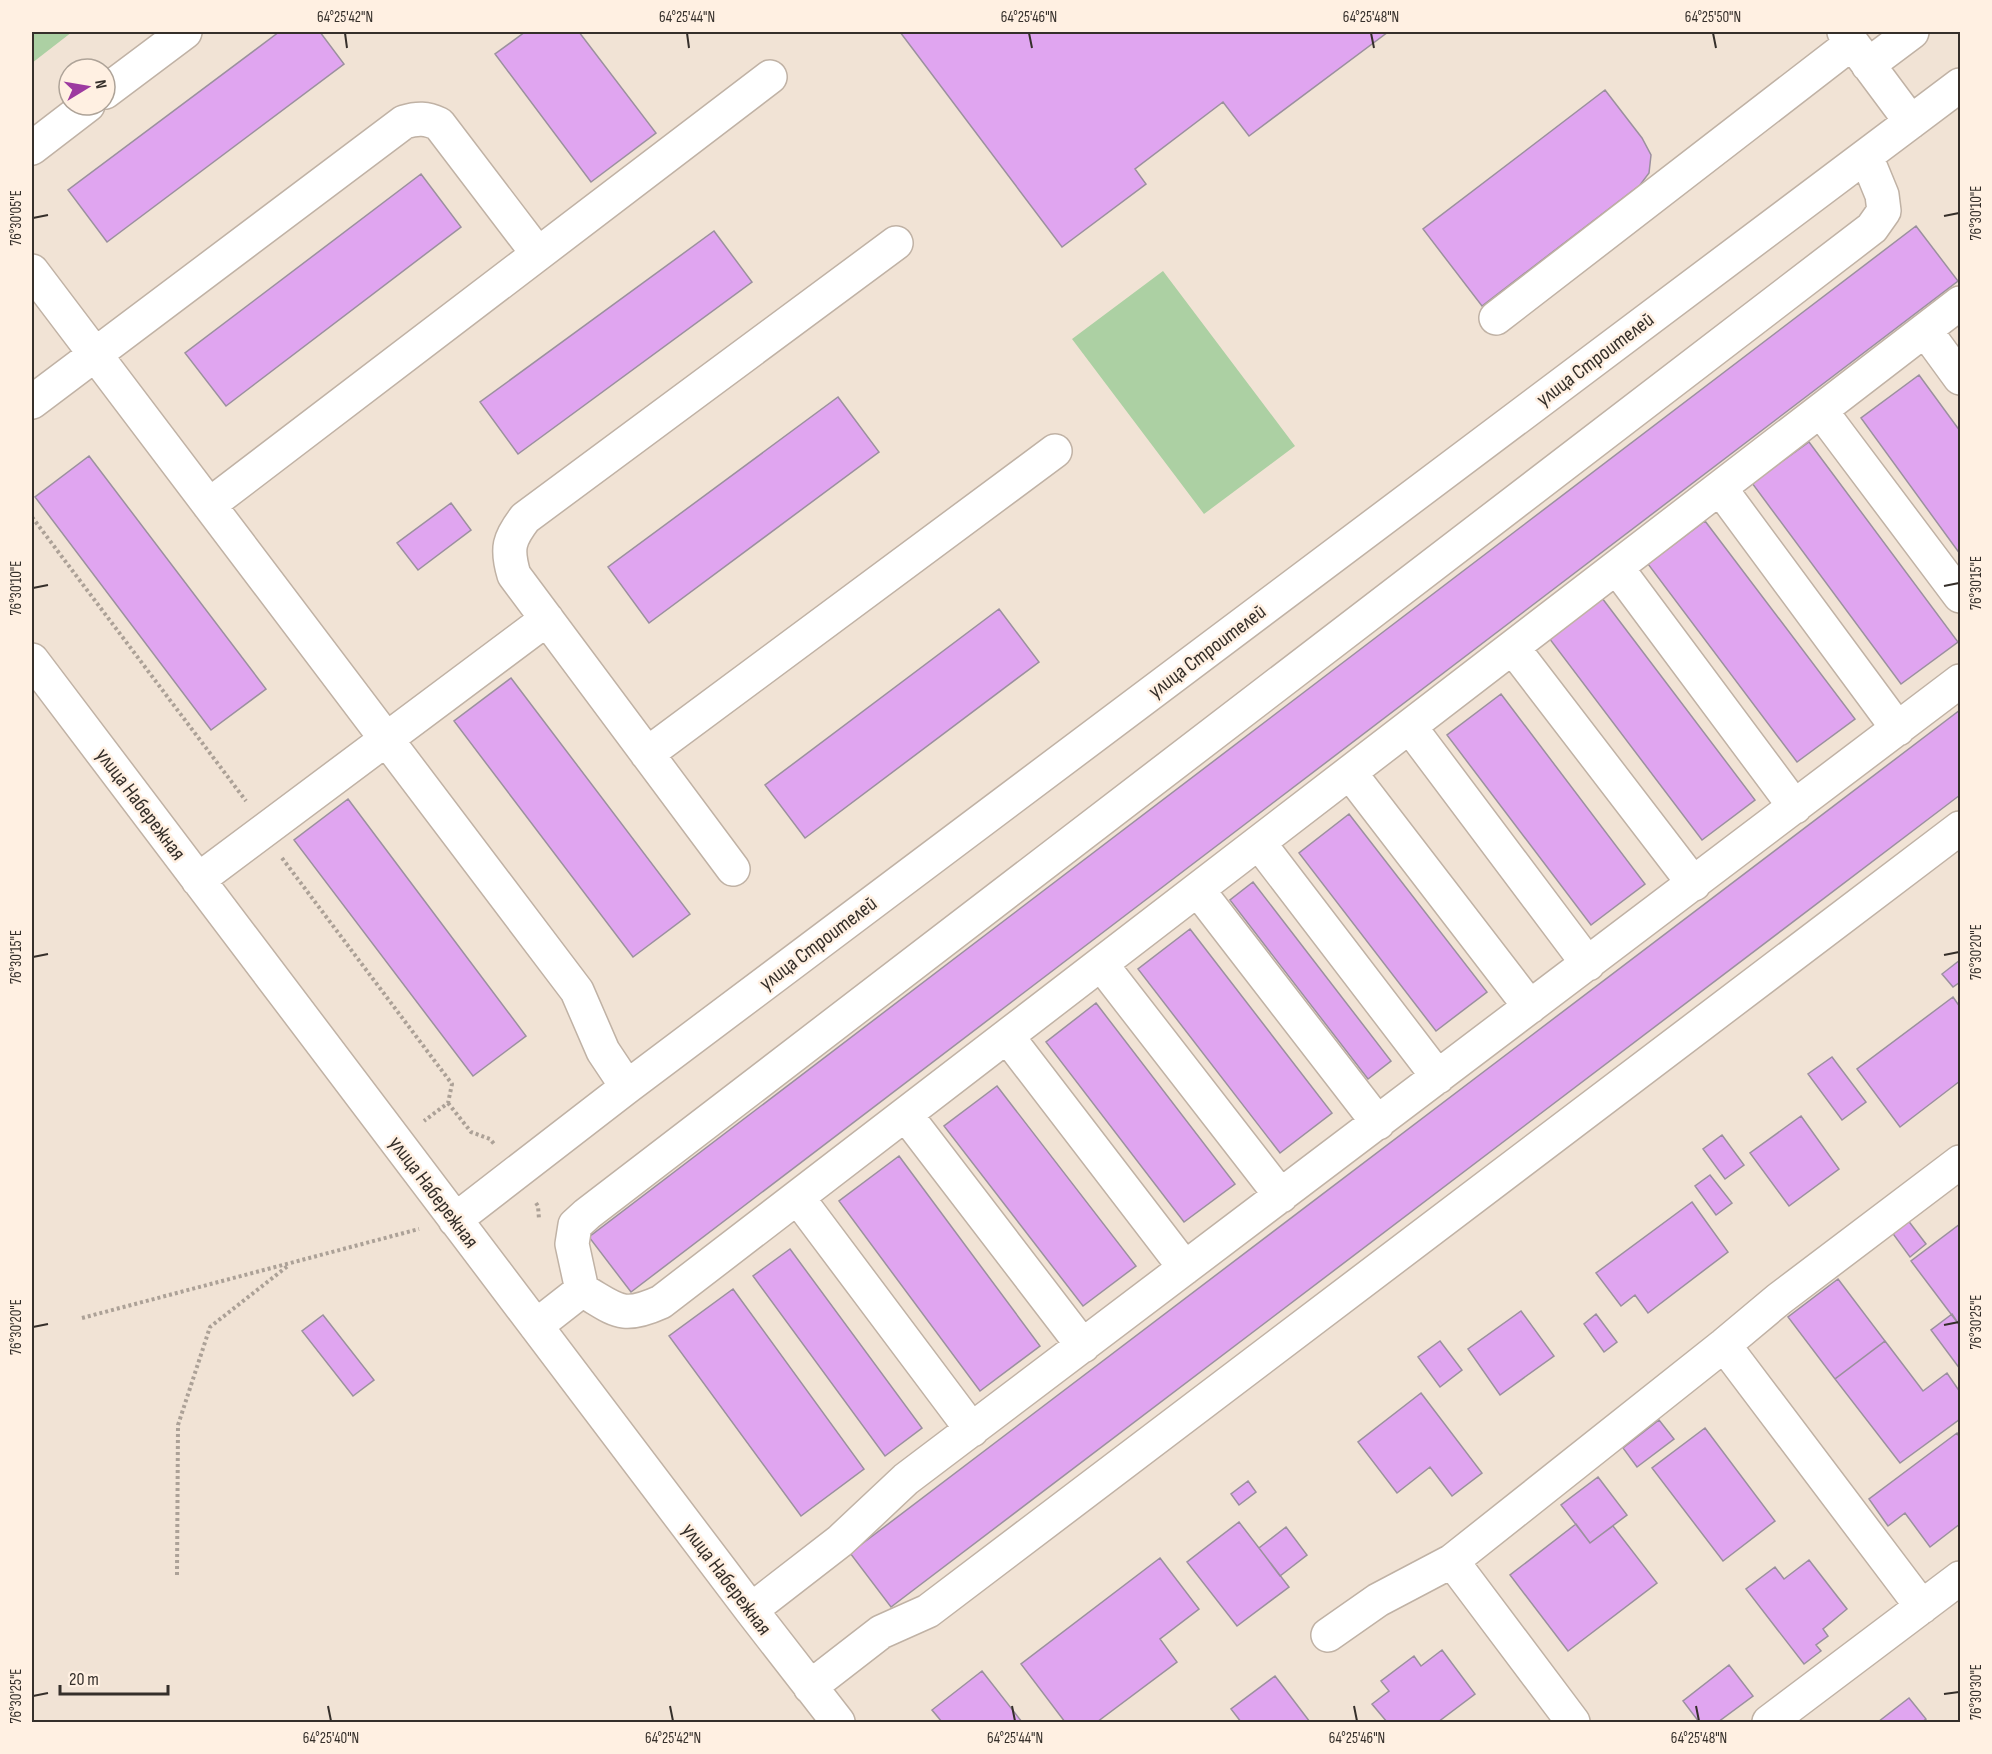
<svg xmlns="http://www.w3.org/2000/svg" width="1992" height="1754" font-family="'Sofia Sans Condensed',sans-serif">
  <rect width="100%" height="100%" fill="#f1e3d5"/>
  <!-- green -->
  <path fill="#acd0a3" d="M32 32H72L32 63Z
    M1163 271 1295 446 1204 514 1072 339Z"/>
  <!-- building -->
  <path fill="#e0a5f0" stroke="#9b909e" stroke-width="1.5" d="M279 32H320L344 64 107 242 68 190Z
    M525 32H579L656 133 591 182 495 54Z
    M900 32H1388L1249 136 1223 102 1135 169 1146 184 1062 247Z
    M1605 90 1642 138 1651 155 1649 173 1640 185 1482 306 1423 229Z
    M421 174 461 227 226 406 185 353Z
    M1916 226 1958 281 631 1292 589 1237Z
    M714 231 752 282 518 454 480 402Z
    M1919 375 1960 431V554L1861 418Z
    M838 397 879 452 649 623 608 567Z
    M1809 442 1958 642 1901 684 1752 483Z
    M89 456 266 689 211 730 35 497Z
    M451 503 471 530 418 570 397 543Z
    M1705 521 1855 719 1797 762 1648 564Z
    M1602 598 1755 800 1702 840 1549 638Z
    M999 609 1039 662 805 838 765 785Z
    M511 678 690 914 633 957 454 721Z
    M1501 694 1645 884 1591 925 1447 735Z
    M1960 710V795L891 1607 850 1553Z
    M348 799 526 1036 473 1076 294 840Z
    M1349 814 1487 992 1436 1031 1299 853Z
    M1253 882 1391 1061 1368 1079 1230 900Z
    M1190 929 1332 1113 1280 1153 1138 969Z
    M1960 960V982L1953 987 1942 974Z
    M1953 997 1960 1007V1081L1900 1127 1857 1069Z
    M1096 1003 1235 1184 1184 1222 1046 1042Z
    M1832 1057 1866 1102 1842 1120 1808 1074Z
    M997 1086 1136 1266 1083 1306 944 1126Z
    M1801 1116 1839 1169 1789 1206 1750 1153Z
    M1722 1135 1744 1165 1725 1179 1703 1149Z
    M899 1156 1040 1346 980 1391 839 1201Z
    M1710 1175 1732 1203 1716 1215 1695 1186Z
    M1692 1202 1728 1252 1648 1313 1635 1295 1621 1306 1596 1273Z
    M1907 1219 1926 1244 1910 1257 1891 1231Z
    M1960 1224V1326L1911 1261Z
    M790 1249 922 1428 885 1456 753 1276Z
    M1838 1279 1885 1341 1835 1379 1788 1317Z
    M733 1289 864 1469 801 1516 669 1336Z
    M1521 1311 1554 1356 1500 1395 1468 1349Z
    M1596 1314 1617 1342 1604 1352 1584 1324Z
    M1952 1314 1960 1326V1369L1931 1330Z
    M323 1315 374 1380 353 1396 302 1331Z
    M1440 1341 1462 1370 1440 1387 1418 1357Z
    M1885 1341 1923 1391 1947 1373 1960 1392V1419L1900 1463 1835 1379Z
    M1421 1393 1482 1473 1452 1496 1430 1467 1397 1493 1358 1442Z
    M1659 1420 1674 1439 1637 1467 1623 1448Z
    M1705 1428 1775 1521 1723 1561 1652 1468Z
    M1957 1433 1960 1438V1524L1930 1547 1905 1513 1888 1526 1869 1499Z
    M1598 1477 1627 1515 1590 1543 1561 1505Z
    M1248 1481 1256 1492 1239 1505 1231 1494Z
    M1239 1522 1289 1587 1237 1626 1187 1562Z
    M1576 1524 1590 1543 1613 1526 1657 1583 1568 1651 1510 1575Z
    M1286 1527 1307 1555 1280 1576 1259 1548Z
    M1160 1558 1199 1609 1160 1639 1177 1662 1097 1722H1065L1021 1664Z
    M1809 1560 1847 1609 1823 1629 1828 1636 1816 1645 1821 1651 1804 1664 1746 1589 1775 1567 1784 1579Z
    M1442 1650 1475 1694 1438 1722H1387L1372 1704 1389 1691 1381 1681 1414 1656 1421 1666Z
    M1729 1665 1753 1696 1718 1722H1699L1683 1701Z
    M982 1671 1022 1722H942L932 1710Z
    M1275 1676 1310 1722H1241L1231 1709Z
    M1909 1698 1926 1719 1922 1722H1878Z"/>
  <g fill="none" stroke-linecap="round" stroke-linejoin="round">
    <!-- minor casing -->
    <g stroke="#c0b2a5" stroke-width="36">
      <path id="minor" d="M1844 32 1911 122
        M1868 65 1912 32
        M105 92 185 32
        M32 148 88 105
        M32 271 577 991 603 1051 627 1087
        M1496 318 1852 43
        M1925 330 1960 378
        M32 402 404 122C418 118 426 118 439 124L538 254
        M1821 411 1960 596
        M1720 488 1898 729
        M209 505 770 77
        M1617 568 1795 807
        M1513 648 1694 884
        M32 660 751 1610 838 1722
        M1410 727 1588 964
        M647 754 1055 451
        M1350 773 1530 1007
        M1259 843 1438 1077
        M733 869 514 575C506 548 509 539 525 518L896 243
        M198 880 547 619
        M1198 890 1378 1123
        M1101 964 1281 1196
        M1007 1036 1185 1268
        M906 1115 1083 1346
        M798 1198 972 1430
        M455 1220 627 1087 1960 85
        M582 1290 572 1244 575 1225 587 1214 1872 228 1884 211 1882 195 1866 156
        M536 1326 582 1290C617 1310 621 1320 661 1302L1960 303
        M1724 1345 1922 1607
        M1452 1561 1724 1345 1779 1299 1960 1162
        M751 1610 840 1541 906 1479 1960 681
        M1328 1635 1378 1600 1452 1561 1573 1722
        M810 1687 881 1632 928 1611 1960 828
        M1769 1722 1960 1578"/>
    </g>
    <!-- path -->
    <path stroke="#aca197" stroke-width="4" stroke-dasharray="3 3" stroke-linecap="butt" d="M32 517 246 801
      M282 858 452 1084 448 1103 424 1121
      M448 1103 471 1132 490 1139 495 1145
      M536 1203 538 1206 539 1219
      M82 1318 419 1229
      M177 1575 178 1425 210 1327 289 1265"/>
    <!-- minor -->
    <use href="#minor" stroke="#fff" stroke-width="33"/>
  </g>
  <!-- ticks -->
  <path fill="none" stroke="#352f2a" stroke-width="2" d="M345 33 347 48M687 33 689 48M1029 33 1032 48M1371 33 1374 48M1713 33 1716 48M1944 216 1959 213M33 218 48 215M1944 586 1959 583M33 588 48 585M1944 955 1959 952M33 957 48 954M1944 1325 1959 1322M33 1327 48 1324M1944 1694 1959 1692M33 1696 48 1693M328 1706 331 1721M670 1706 673 1721M1012 1706 1015 1721M1354 1706 1357 1721M1696 1706 1699 1721"/>
  <g text-anchor="middle" stroke-width="5" stroke-linejoin="round" paint-order="stroke">
    <!-- street labels -->
    <g font-size="21" fill="#352f2a" stroke="#fff0e2">
      <text transform="translate(1595 359) rotate(-37)" y="7">улица Строителей</text>
      <text transform="translate(1207 651) rotate(-37)" y="7">улица Строителей</text>
      <text transform="translate(141 804) rotate(53)" y="7">улица Набережная</text>
      <text transform="translate(818 943) rotate(-37)" y="7">улица Строителей</text>
      <text transform="translate(434 1192) rotate(53)" y="7">улица Набережная</text>
      <text transform="translate(727 1579) rotate(53)" y="7">улица Набережная</text>
    </g>
  </g>
  <!-- border -->
  <rect width="1992" height="1754" fill="none" stroke="#fff0e2" stroke-width="66"/>
  <!-- north arrow -->
  <g transform="translate(87 87) rotate(79)"><circle r="28" fill="#fff0e2" stroke="#aea398" stroke-width="1.5"/>
  <path d="M0-4.5L10 22L0 15L-10 22Z" fill="#9d3aa0"/>
  <text y="-9" font-size="16" font-weight="bold" text-anchor="middle" fill="#352f2a">N</text>
  </g>
  <!-- scale -->
  <path d="M60 1685v9h108v-9" fill="none" stroke="#352f2a" stroke-width="3"/>
  <text x="69" y="1685" font-size="18" fill="#352f2a" stroke="#fff0e2" stroke-width="4.5" paint-order="stroke">20 m</text>
  <rect x="33" y="33" width="1926" height="1688" fill="none" stroke="#352f2a" stroke-width="2"/>
  <g font-size="15" text-anchor="middle" fill="#352f2a">
    <text x="345" y="22">64°25'42"N</text>
    <text x="687" y="22">64°25'44"N</text>
    <text x="1029" y="22">64°25'46"N</text>
    <text x="1371" y="22">64°25'48"N</text>
    <text x="1713" y="22">64°25'50"N</text>
    <text transform="translate(1976 213) rotate(-90)" y="5">76°30'10"E</text>
    <text transform="translate(16 218) rotate(-90)" y="5">76°30'05"E</text>
    <text transform="translate(1976 583) rotate(-90)" y="5">76°30'15"E</text>
    <text transform="translate(16 588) rotate(-90)" y="5">76°30'10"E</text>
    <text transform="translate(1976 952) rotate(-90)" y="5">76°30'20"E</text>
    <text transform="translate(16 957) rotate(-90)" y="5">76°30'15"E</text>
    <text transform="translate(1976 1322) rotate(-90)" y="5">76°30'25"E</text>
    <text transform="translate(16 1327) rotate(-90)" y="5">76°30'20"E</text>
    <text transform="translate(1976 1692) rotate(-90)" y="5">76°30'30"E</text>
    <text transform="translate(16 1696) rotate(-90)" y="5">76°30'25"E</text>
    <text x="331" y="1743">64°25'40"N</text>
    <text x="673" y="1743">64°25'42"N</text>
    <text x="1015" y="1743">64°25'44"N</text>
    <text x="1357" y="1743">64°25'46"N</text>
    <text x="1699" y="1743">64°25'48"N</text>
  </g>
</svg>
